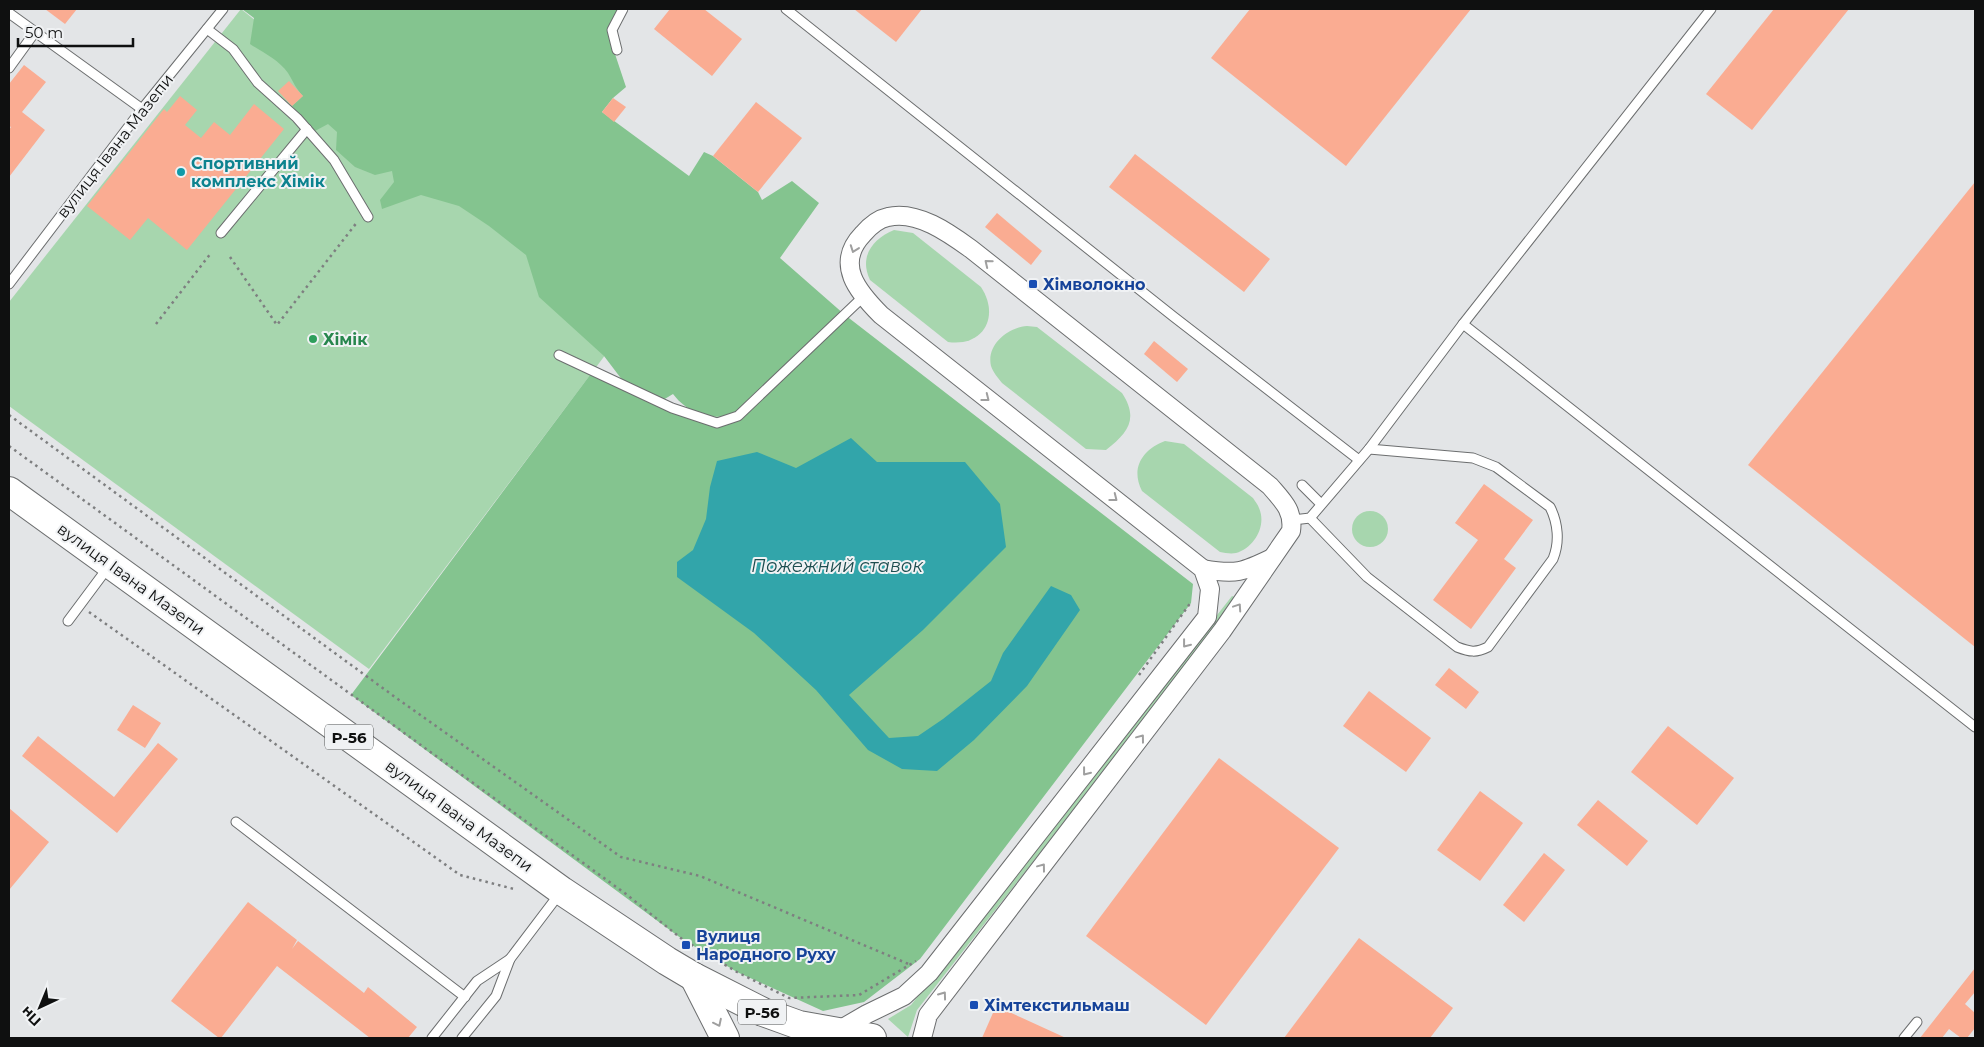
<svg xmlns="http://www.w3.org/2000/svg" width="1984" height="1047" font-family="Montserrat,sans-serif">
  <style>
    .green { fill: #a7d6ae }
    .forest { fill: #84c48f }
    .water { fill: #32a5aa }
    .building { fill: #faac92 }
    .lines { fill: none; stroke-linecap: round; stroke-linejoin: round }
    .lane-casing { stroke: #6c6e6f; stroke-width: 11 }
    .street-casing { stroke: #6c6e6f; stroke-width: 20 }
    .primary-casing { stroke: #6c6e6f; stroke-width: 30 }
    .path { stroke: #7e7f80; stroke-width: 2.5; stroke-dasharray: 2.5 4; stroke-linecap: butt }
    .lane { stroke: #fff; stroke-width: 9 }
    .street { stroke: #fff; stroke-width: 18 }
    .primary { stroke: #fff; stroke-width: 28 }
    .oneway { stroke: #9f9f9f }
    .culture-dot { fill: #0f9aa8; stroke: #f0f2f4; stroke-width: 2 }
    .transit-dot { fill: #1a4fb4; stroke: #f0f2f4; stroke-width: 2 }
    .leisure-dot { fill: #2e9e5b; stroke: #f0f2f4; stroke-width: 2 }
    .labels { text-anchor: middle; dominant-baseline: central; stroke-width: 4; stroke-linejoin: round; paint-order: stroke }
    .shield { fill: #f0f2f4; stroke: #525454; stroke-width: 1 }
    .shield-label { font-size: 15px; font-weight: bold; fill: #0f1010 }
    .street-label { font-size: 16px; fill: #0f1010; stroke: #f0f2f4 }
    .culture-label { font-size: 16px; font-weight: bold; fill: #0d838f; stroke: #f0f2f4; text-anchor: start }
    .transit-label { font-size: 16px; font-weight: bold; fill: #164399; stroke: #f0f2f4; text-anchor: start }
    .leisure-label { font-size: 16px; font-weight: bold; fill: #27864d; stroke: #f0f2f4; text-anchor: start }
    .water-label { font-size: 18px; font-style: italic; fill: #1d4e50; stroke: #f0f2f4 }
  </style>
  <rect width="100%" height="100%" fill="#e3e5e7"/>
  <!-- green -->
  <g class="green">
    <path d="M241,9L630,322L369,669L9,406V302Z"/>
    <path d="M894,230L913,233L981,287C1000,316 984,347 948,342L870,280C859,257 872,239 894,230Z"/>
    <path d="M1027,326L1037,327L1122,393C1139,419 1128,433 1106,450L1086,449L1002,383C998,378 993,372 991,366C986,344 1009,327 1027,326Z"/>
    <path d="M1165,441L1184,444L1253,498C1255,501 1258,505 1259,508C1267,526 1254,548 1236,553C1231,554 1225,553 1220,552L1142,491C1130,468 1143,449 1165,441Z"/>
    <circle cx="1370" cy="529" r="18"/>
    <path d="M1232,596L1237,598L1234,605L917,1010L908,1037L888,1019L911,1005Z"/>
  </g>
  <!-- forest -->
  <path class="forest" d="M242,9H620L607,30L626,87L613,98L602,112L689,176L704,152L713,156L758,192L762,200L792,181L819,203L780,258L845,315L1193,584L1191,603L920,959L864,1002L823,1011L737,972L682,939L351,695L593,371L717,423L735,417C710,418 689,415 673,394L663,400L623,381L604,356L539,297L526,255L489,226L459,206L421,195L382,209L380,200L394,182L392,171L375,175L355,167L336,150L337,132L328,124L315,131L292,106L303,96C296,89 293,81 288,73C279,60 262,52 250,44L254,18Z"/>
  <!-- water -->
  <path class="water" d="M851,438L877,462H965L1000,504L1006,547L923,630L849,695L889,738L918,736L943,719L991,681L1003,653L1051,586L1071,595L1080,610L1027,686L974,740L937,771L902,769L868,750L816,690L754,633L677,577V562L693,550L706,519L710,487L717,461L757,452L796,468Z"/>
  <!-- building -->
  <g class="building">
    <path d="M45,9H77L65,24Z"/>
    <path d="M670,9H704L742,39L712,76L654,29Z"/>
    <path d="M854,9H922L896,42Z"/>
    <path d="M1250,9H1471L1346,166L1211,58Z"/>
    <path d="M1774,9H1849L1752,130L1706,94Z"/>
    <path d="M24,65L46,82L22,112L45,130L9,177V130L11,127L9,126V84Z"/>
    <path d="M289,81L303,96L292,106L278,91Z"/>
    <path d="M180,96L197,110L185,125L201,138L214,122L230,135L254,104L284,129L187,250L148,218L130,240L87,206L164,109L167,112Z"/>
    <path d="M613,98L626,107L614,122L602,112Z"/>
    <path d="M756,102L802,138L758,192L713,156Z"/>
    <path d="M1135,154L1270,259L1244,292L1109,187Z"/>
    <path d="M1975,182V647L1748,465Z"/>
    <path d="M997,213L1042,251L1031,265L985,227Z"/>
    <path d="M1154,341L1188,369L1177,382L1144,354Z"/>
    <path d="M1484,484L1533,520L1504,559L1516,568L1471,629L1433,600L1478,540L1455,523Z"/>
    <path d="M1449,668L1479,692L1466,709L1435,685Z"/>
    <path d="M1369,691L1431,738L1406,772L1343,726Z"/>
    <path d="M133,705L161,723L145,748L117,730Z"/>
    <path d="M1668,726L1734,778L1697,825L1631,772Z"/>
    <path d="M38,736L114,797L158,743L178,759L117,833L22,756Z"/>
    <path d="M1219,758L1339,848L1206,1025L1086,936Z"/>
    <path d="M1480,791L1523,823L1480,881L1437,850Z"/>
    <path d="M1598,800L1648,841L1627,866L1577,825Z"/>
    <path d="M9,808L49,842L9,890Z"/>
    <path d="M1544,853L1565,870L1524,922L1503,905Z"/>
    <path d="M248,902L297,940L292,949L298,941L364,993L368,987L417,1027L408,1038H370L277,966L221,1038H219L171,1001Z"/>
    <path d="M1359,938L1453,1008L1430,1038H1284Z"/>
    <path d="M1975,968V992L1965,1004L1975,1013V1028L1967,1038H1961L1949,1029L1942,1038H1920Z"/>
    <path d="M996,1006L1066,1038H982Z"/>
  </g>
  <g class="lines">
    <defs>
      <g id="lane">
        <path d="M786,9L1174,317L1359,460"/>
        <path d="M9,13L142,109"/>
        <path d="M207,29L233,49L258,83L297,118L334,160L368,217"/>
        <path d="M617,50L612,30L623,9"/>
        <path d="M9,68L35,32"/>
        <path d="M221,233L307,129"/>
        <path d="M9,284L142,109L223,9"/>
        <path d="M1463,324L1975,727"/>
        <path d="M559,355L672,408L717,423L738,416L863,297"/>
        <path d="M1302,485L1321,504"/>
        <path d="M1310,518L1367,577L1457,647C1470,652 1476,653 1488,647L1553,559C1560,542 1558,523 1550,507L1496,467L1473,458L1369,449"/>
        <path d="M1293,520L1310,518L1369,449L1463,324L1711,9"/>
        <path d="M68,621L109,566"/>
        <path d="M236,822L465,997"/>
        <path d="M432,1038L477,981L510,959"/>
        <path d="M462,1038L496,996L510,959L560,893"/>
        <path d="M1904,1038L1917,1022"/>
      </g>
      <g id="street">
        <path d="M1203,569C1236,575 1243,572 1272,558"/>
        <path d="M836,1032L867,1014L904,996L929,973L1207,617L1210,589L1203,569L881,315C858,292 834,264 863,234C869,227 878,219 888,217C917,210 949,233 971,249L1270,486C1283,501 1294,511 1291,531L1222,631L928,1015L922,1038"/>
      </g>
      <g id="primary">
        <path d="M9,491L562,891L667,961L694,977L763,1012L799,1025L872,1038"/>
        <path d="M694,977L725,1038"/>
      </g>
    </defs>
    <!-- lane casing -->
    <use href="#lane" class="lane-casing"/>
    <!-- street casing -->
    <use href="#street" class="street-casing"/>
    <!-- primary casing -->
    <use href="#primary" class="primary-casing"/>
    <!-- path -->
    <g class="path">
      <path d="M230,257L277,325L358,221"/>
      <path d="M156,324L211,253"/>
      <path d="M9,415L395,697L621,857L700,876L911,965"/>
      <path d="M9,446L626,894L682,939L737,972L789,998L859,995L916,961"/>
      <path d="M89,612L460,875L514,889"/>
      <path d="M1139,675L1191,602"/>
    </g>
    <!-- lane -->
    <use href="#lane" class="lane"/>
    <!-- street -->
    <use href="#street" class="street"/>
    <!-- primary -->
    <use href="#primary" class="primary"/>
  </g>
  <!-- one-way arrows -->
  <defs><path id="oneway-chevron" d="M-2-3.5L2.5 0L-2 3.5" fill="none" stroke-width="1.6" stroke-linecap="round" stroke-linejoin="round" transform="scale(1.25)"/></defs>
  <g class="oneway">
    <use href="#oneway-chevron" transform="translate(854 249) rotate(110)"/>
    <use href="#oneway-chevron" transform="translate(988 263) rotate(-141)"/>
    <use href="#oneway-chevron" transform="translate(986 398) rotate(38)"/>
    <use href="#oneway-chevron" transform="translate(1114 498) rotate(38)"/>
    <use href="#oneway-chevron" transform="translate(1238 607) rotate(-56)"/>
    <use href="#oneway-chevron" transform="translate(1186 644) rotate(128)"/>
    <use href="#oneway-chevron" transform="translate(1141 738) rotate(-53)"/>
    <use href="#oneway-chevron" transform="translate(1086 772) rotate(128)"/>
    <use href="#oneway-chevron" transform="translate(1042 867) rotate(-53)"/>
    <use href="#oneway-chevron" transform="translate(943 995) rotate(-54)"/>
    <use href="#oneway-chevron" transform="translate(718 1023) rotate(64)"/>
  </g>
  <!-- markers -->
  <circle class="culture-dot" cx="181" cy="172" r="5"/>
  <g class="transit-dot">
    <rect x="1028" y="279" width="10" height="10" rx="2.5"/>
    <rect x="681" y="940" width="10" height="10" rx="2.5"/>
    <rect x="969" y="1000" width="10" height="10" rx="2.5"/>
  </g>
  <circle class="leisure-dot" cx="313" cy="339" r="5"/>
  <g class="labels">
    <!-- shield labels -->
    <g class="shield">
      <rect x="325" y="724.5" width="48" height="25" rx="4"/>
      <rect x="738" y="999.5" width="48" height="25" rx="4"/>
    </g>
    <g class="shield-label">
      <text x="349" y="737">Р-56</text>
      <text x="762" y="1012">Р-56</text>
    </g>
    <!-- street labels -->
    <g class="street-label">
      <text transform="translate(115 146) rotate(-52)">вулиця Івана Мазепи</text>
      <text transform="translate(131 579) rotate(36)">вулиця Івана Мазепи</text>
      <text transform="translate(459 816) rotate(36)">вулиця Івана Мазепи</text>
    </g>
    <!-- culture labels -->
    <g class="culture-label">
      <text x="191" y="163">Спортивний<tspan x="191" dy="18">комплекс Хімік</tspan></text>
    </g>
    <!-- transit labels -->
    <g class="transit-label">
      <text x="1043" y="284">Хімволокно</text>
      <text x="696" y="936">Вулиця<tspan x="696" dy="18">Народного Руху</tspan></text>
      <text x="984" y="1005">Хімтекстильмаш</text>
    </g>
    <!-- leisure labels -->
    <g class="leisure-label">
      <text x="323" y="339">Хімік</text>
    </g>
    <!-- water labels -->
    <g class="water-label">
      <text x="837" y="566">Пожежний ставок</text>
    </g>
  </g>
  <!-- border -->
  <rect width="1984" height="1047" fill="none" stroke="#0f1010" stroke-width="20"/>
  <!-- north arrow -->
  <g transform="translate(40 1007) rotate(224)" stroke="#f0f2f4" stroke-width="4" paint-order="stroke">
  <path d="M0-4L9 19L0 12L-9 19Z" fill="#0f1010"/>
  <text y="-8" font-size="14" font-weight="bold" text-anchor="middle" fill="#0f1010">Пн</text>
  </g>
  <!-- scale -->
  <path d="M18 38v8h115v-8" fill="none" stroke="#0f1010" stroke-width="2.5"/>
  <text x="25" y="38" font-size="15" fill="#0f1010" stroke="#f0f2f4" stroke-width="4" paint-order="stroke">50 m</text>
</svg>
